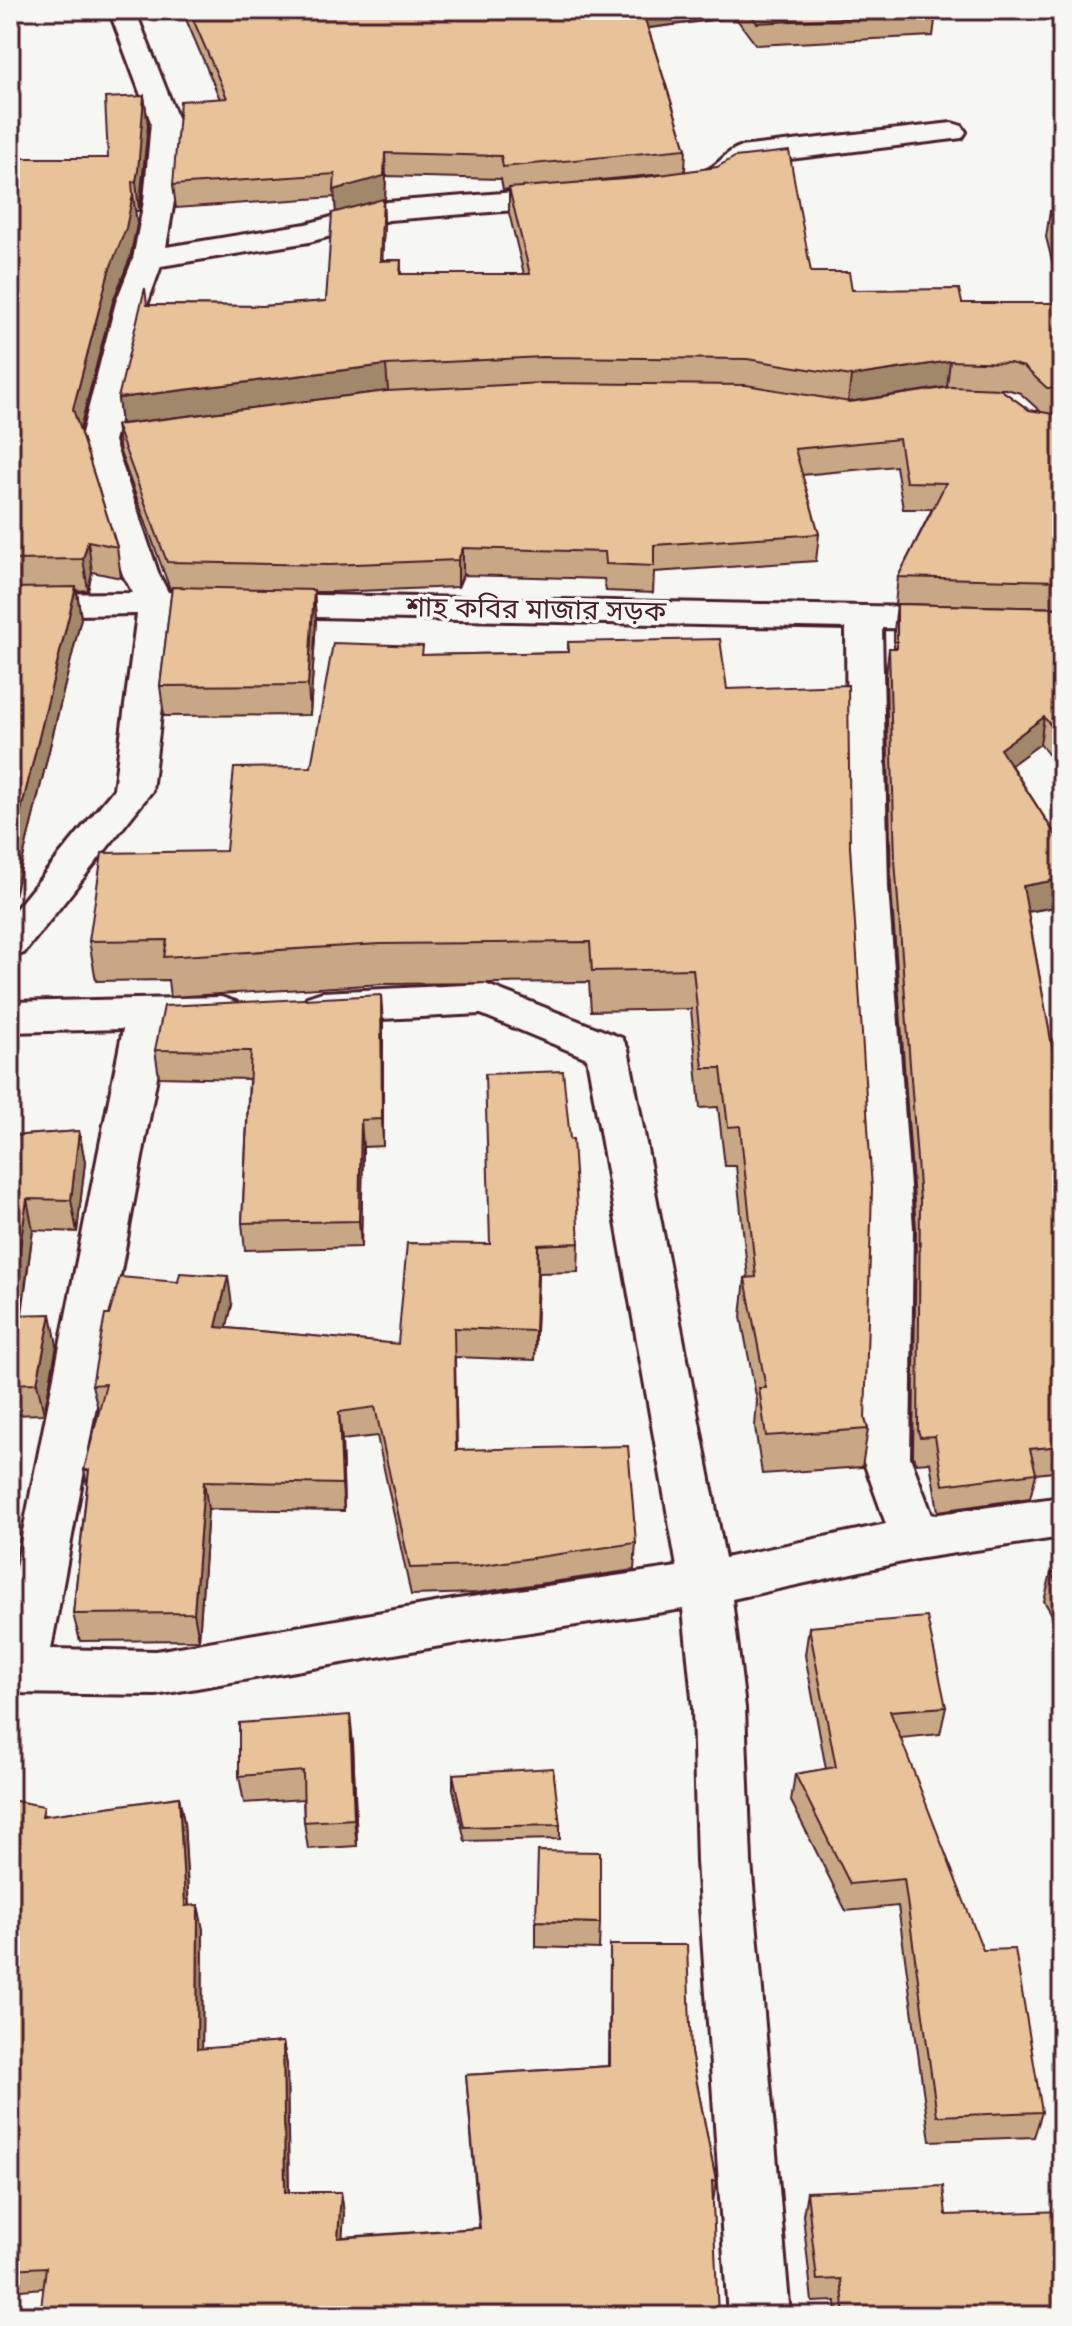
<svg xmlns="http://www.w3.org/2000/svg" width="1072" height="2326" font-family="Mynerve,'Noto Sans Bengali',sans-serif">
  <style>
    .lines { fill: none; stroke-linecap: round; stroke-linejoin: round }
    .minor-casing { stroke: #4a1f2b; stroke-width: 6 }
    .minor { fill: #f6f6f2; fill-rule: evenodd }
    .wall { fill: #c8a784; stroke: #4a1f2b; stroke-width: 2; fill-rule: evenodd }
    .shaded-wall { fill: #a2886b; stroke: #4a1f2b; stroke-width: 2 }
    .building { fill: #e8c299; stroke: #4a1f2b; stroke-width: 2 }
    .labels { text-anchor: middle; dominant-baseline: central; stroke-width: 7; stroke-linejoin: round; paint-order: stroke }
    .street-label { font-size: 28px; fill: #4a1f2b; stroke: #f6f6f2 }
  </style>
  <rect width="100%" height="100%" fill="#f6f6f2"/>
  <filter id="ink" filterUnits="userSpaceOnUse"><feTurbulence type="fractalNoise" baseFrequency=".0125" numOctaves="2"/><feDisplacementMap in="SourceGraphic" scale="16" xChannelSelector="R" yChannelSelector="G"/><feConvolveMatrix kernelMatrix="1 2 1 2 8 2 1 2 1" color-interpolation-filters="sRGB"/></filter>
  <g filter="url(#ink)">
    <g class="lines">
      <defs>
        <g id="minor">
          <path d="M109,10H135L179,122L174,201L166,247L306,224L387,202L568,188L579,191L583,197L579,203L568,206L389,220L309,242L161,266L148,302L114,441L159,575L168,592L1062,610V632L882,628L888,887L913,1228L910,1457L932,1515L1062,1497V1537L916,1559L732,1599L745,1708L751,1862L790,2316H728L697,1862L693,1708L683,1609L458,1643L156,1695L10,1693V1597L123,1029L10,1032V1002L221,997L236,1002L242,1012L236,1022L221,1027L166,1028L51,1649L156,1651L458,1599L677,1567L587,1058L481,1014L322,1022L307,1017L301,1007L307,997L322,992L485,984L622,1038L628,1049L725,1558L886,1524L862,1457L869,1228L848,887L846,628L173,614L152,791L24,953L10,957V916L114,789L137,614L10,616V594L133,593L123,575L80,441L116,302L133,259L144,201L151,122Z"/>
          <path d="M952,123L962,126L966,132L962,138L749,164C734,183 707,196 682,190L677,184C684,174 696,176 707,170C720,164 726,151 740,147Z"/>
        </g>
      </defs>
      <!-- minor casing -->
      <use href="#minor" class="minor-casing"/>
      <!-- minor -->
      <use href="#minor" class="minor"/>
    </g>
    <!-- wall -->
    <g class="wall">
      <path d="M182,10H934L936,13L933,36L756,45L735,17L648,28L686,149L685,171L811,272L852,290L962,303H1062V608L895,604L898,577L932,509H903L896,466L802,475L819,534L816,561L654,572L653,593L606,591L604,579L463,575L458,587L332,592H314L316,620L310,715L164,716L160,686L172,589H170L120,452L116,425L121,424L118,398L147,305L263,306L326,301L336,212L335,197L176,208L173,185L220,99ZM663,174L638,178L580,182ZM386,176L501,179L503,190L509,189V213L524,274H401V260H382L384,224L383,200L385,199ZM1000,389H1006L1020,393L1041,412L1029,410Z"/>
      <path d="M144,96L148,125L141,201L139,211H135L137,224L130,258L113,301L80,431L117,547L121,578L92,572L88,590L77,591L81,618L10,912V158H108Z"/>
      <path d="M1050,211H1062V300L1046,237Z"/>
      <path d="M897,604L1062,608V772L1040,744L1011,765L1062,845V906L1028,912L1056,1068L1062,1067V1471L1036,1474L1030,1498L938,1511L930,1462L916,1463L913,1456L916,1228L891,887L886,675L889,648H894V631Z"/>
      <path d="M568,642L727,689L850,847L865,1419L868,1429L862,1467L762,1474L755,1427L757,1401L741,1317L745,1278L748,1277L736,1166H725L718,1107L700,1108L691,1009L591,1011L589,982L383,984L170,997L168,980L96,981L89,941L226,851L424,655L568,652Z"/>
      <path d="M383,1022V1146L363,1147L361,1247L245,1250L242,1223L249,1079L159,1077L155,1050Z"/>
      <path d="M79,1131L85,1162L77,1232L33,1230L22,1314L57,1345L44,1414L10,1415V1136Z"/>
      <path d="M579,1243L578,1272L538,1273L535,1360L455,1357L457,1450L636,1543L634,1570L477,1593L411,1595L377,1436L342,1440L344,1511L208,1509L199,1640L80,1641L73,1614L87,1485L84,1470L99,1413L92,1385L232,1305L226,1328L398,1344L489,1244Z"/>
      <path d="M1062,1570V1660L1055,1643L1059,1626L1044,1601L1051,1573Z"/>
      <path d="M809,1627L946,1707L940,1734L900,1738L1042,2112L1034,2137L930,2141L898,1906L846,1911L791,1801L795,1774L826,1769L805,1655Z"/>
      <path d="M1062,1669V1717L1056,1692Z"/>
      <path d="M353,1743L357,1846L308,1849L304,1822L303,1799L244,1803L239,1776Z"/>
      <path d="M453,1774L560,1825V1839L465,1841L453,1789Z"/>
      <path d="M179,1797L184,1822L189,1906L203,1929L202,2049L283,2042L287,2065L289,2192H341L344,2214L342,2237L479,2228L466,2075L609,2066L610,1945L691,2053L716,2181L713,2203L43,2288L10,2291V1800L47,1816Z"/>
      <path d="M536,1921L600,1923L599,1949L536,1947Z"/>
      <path d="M807,2192L946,2215L1062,2316H837L836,2301L812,2302L803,2215Z"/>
    </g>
    <!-- shaded-wall -->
    <g class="shaded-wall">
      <path d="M641,10H735V17L641,29Z"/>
      <path d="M144,96L148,125L139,211L136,181Z"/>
      <path d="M385,153L386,176L385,199L383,200L384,224L381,286L336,213L334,190Z"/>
      <path d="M133,194L137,224L130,258L113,301L77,440L73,409L109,271Z"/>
      <path d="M950,361L947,387L848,402L851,376Z"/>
      <path d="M386,365L388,391L121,424L118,398Z"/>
      <path d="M88,541L92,572L88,590L83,559Z"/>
      <path d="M463,548V575L458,587V560Z"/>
      <path d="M76,587L81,618L10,912V855Z"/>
      <path d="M314,590L316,620L310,715L308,685Z"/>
      <path d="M1044,717L1040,744L996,776L1000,749Z"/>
      <path d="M1062,879V906L1018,913L1023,886Z"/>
      <path d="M381,995L383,1022V1146L382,1119Z"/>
      <path d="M361,1120L363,1147L361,1247L359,1221Z"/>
      <path d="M79,1131L85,1162L77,1232L71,1200Z"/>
      <path d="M27,1199L33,1230L17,1345L10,1315Z"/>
      <path d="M538,1245V1273L535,1360V1331Z"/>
      <path d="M228,1276L232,1305L220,1356L216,1327Z"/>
      <path d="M51,1314L57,1345L44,1414L37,1383Z"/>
      <path d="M339,1412L342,1440L344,1511L342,1484Z"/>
      <path d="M204,1481L208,1509L199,1640L194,1613Z"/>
      <path d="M350,1715L353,1743L357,1846L354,1819Z"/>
      <path d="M179,1797L184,1822L190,1930L185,1906Z"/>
      <path d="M198,1905L203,1929L202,2072L197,2049Z"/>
      <path d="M283,2042L287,2065L289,2214L285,2192Z"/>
      <path d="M341,2192L344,2214L341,2259L338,2238Z"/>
    </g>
    <!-- building -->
    <g class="building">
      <path d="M189,10H642L686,149L503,167L501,156L385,153L384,176L334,190L335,174L173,185L180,101L227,98Z"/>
      <path d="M748,10H934L936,13L757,23Z"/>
      <path d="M144,96L138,171L136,181L132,182L133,194L126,228L109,271L73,409L117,547L88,541L83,559L10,560V158H108L105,98Z"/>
      <path d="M789,151L811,272H849L852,290L959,289L962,303H1062V388H1047L1024,367L1010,363L950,361L851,376L747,359L542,357L386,365L118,398L145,288L147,305L263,306L326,301L332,213L383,199L380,261L401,260L400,274H530L509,188L638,178L717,167L735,157Z"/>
      <path d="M1050,211H1062V258Z"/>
      <path d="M542,383L746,385L850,402L951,387L1000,389L1029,410L1054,414L1062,413V581L898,577L946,483L906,482L899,439L795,449L819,534L654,545V566L606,564L605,552L463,548L458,560L330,565L167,562L116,425L387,391Z"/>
      <path d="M76,587L10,855V588Z"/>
      <path d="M172,587L314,590L308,685L160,686Z"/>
      <path d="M897,604L1062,608V739L1044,717L1000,749L1062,845V879L1023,886L1056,1068L1062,1067V1446L1030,1449L1036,1473L943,1485L935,1436L920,1437L918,1430L920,1201L895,860L889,648H897Z"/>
      <path d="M720,639L727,689L848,685L850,847L872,1189L865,1419L868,1429L766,1436L759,1388H766L745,1278L756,1277L740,1126L728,1127L721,1068H703L693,969L592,971L590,942L380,944L164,957L167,940L89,941L102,853L226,851L234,768L311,767L333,643L423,646L422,655L569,652L568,642Z"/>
      <path d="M381,995L382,1119L361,1120L359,1221L242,1223L251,1051L155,1050L164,1006Z"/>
      <path d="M563,1071L570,1139H573L579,1243L538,1245L535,1331L454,1328L456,1450L628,1446L636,1543L477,1566L410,1568L375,1407L339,1412L342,1484L204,1481L194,1613L73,1614L89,1470H84L106,1384L92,1385L105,1315H109L120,1277L178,1282L180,1273L228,1276L216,1327L398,1344L407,1243L490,1244L485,1074Z"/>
      <path d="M79,1131L71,1200L27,1199L10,1315L51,1314L37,1383L10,1384V1136Z"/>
      <path d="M1062,1570V1591L1051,1573Z"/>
      <path d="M927,1617L946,1707L890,1711L983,1950L1015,1949L1042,2112L937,2116L904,1879L850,1884L795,1774L836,1767L809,1627Z"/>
      <path d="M350,1715L354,1819L304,1822L303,1771L239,1776V1723Z"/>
      <path d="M553,1768L560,1825L464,1827L453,1774Z"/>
      <path d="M179,1797L185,1906L198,1905L197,2049L283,2042L285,2192H341L338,2238L480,2228L466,2075L610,2066V1945H687L691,2053L716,2181H712L718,2316H40L46,2267L10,2269V1800L44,1806L42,1816Z"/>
      <path d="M538,1851L600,1852V1923L536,1921Z"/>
      <path d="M943,2186L946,2215L1062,2211V2316H845L841,2279L817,2280L807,2192Z"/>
    </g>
  </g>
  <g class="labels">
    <!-- street labels -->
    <g class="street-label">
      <text transform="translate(536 611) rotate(1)">শাহ কবির মাজার সড়ক</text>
    </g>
  </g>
  <!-- margin -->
  <rect width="1072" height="2326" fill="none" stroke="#f6f6f2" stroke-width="40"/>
  <rect x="20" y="20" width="1032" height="2286" fill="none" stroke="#4a1f2b" stroke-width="3" filter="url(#ink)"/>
</svg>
